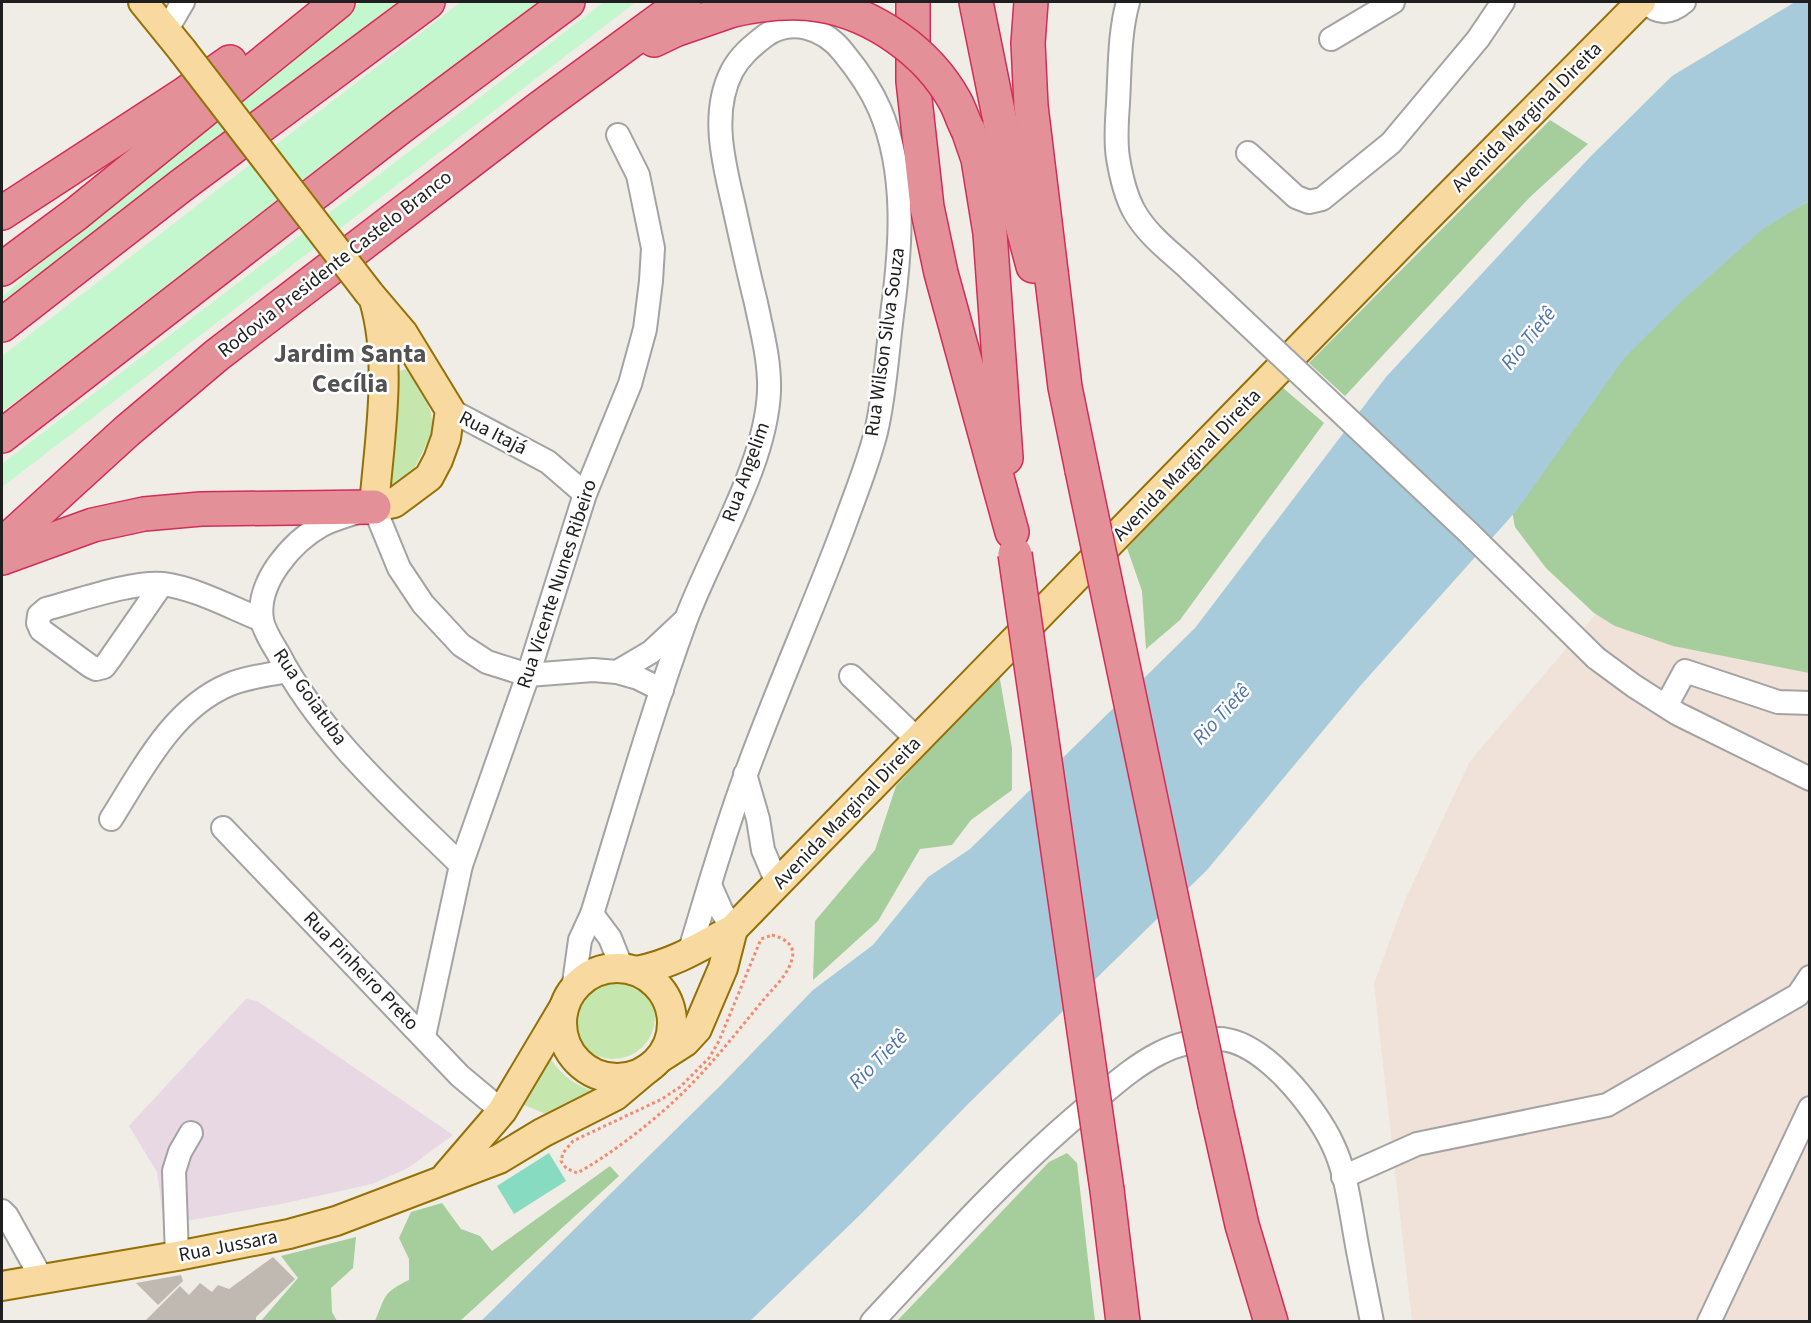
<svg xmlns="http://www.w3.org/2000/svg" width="1811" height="1323" font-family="'Source Sans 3',sans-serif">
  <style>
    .industrial { fill: #e8d8e4 }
    .military { fill: #f0e1d9 }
    .grass { fill: #c5e7ad }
    .forest { fill: #a6cd9c }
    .park { fill: #c4f7cd }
    .pitch { fill: #87dbc1 }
    .water { fill: #a8cbdb }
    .building { fill: #c0b9b2 }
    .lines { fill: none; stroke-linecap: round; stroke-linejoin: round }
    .minor-casing { stroke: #a3a3a3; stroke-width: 26 }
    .major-casing { stroke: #947006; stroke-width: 32 }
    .highway-casing { stroke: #d42c57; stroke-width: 36 }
    .path { stroke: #f48a71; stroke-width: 3; stroke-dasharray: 3 3; stroke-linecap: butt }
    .minor { stroke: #fff; stroke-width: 22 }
    .major { stroke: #f8daa1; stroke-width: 28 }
    .highway { stroke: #e39099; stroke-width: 33 }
    .minor-bridge-casing { stroke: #a3a3a3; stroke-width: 26; stroke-linecap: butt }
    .major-bridge-casing { stroke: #947006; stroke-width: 32; stroke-linecap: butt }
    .highway-bridge-casing { stroke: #d42c57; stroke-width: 36; stroke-linecap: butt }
    .minor-bridge { stroke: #fff; stroke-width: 22 }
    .major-bridge { stroke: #f8daa1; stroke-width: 28 }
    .highway-bridge { stroke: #e39099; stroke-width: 33 }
    .labels { text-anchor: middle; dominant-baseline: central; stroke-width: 5; stroke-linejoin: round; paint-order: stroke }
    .street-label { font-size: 20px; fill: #1f1f1f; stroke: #fff }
    .water-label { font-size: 21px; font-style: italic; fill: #4f75ab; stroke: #fff }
    .district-label { font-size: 26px; font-weight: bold; fill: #525252; stroke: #fff }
  </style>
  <rect width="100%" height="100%" fill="#efede5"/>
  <!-- industrial -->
  <path class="industrial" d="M246,999L257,1001L453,1135L408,1168L372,1184L281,1204L164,1225L157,1172L129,1126Z"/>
  <!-- military -->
  <path class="military" d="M1809,429V1321H1412L1374,984L1405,900L1470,761L1619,587Z"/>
  <!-- grass -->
  <g class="grass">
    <path d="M406,369L416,375L431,413L433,426L430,437L414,469L399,483L387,486L397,372Z"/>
    <circle cx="613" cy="1017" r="42"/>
    <path d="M545,1051C557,1070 572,1086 595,1091L546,1114L524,1105V1086Z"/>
  </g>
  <!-- forest -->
  <g class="forest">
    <path d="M1550,120L1588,144L1530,197L1345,396L1309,363Z"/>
    <path d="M1809,201V673L1673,646L1615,626L1594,613L1546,568L1515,527L1512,511L1571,406L1742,239Z"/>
    <path d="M1282,387L1324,423L1180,620L1146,649L1142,591L1127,548Z"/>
    <path d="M999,674L1012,748V790L971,820L952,845L920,849L878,921L813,980L815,921L875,850L896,786Z"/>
    <path d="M1067,1153L1077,1163L1095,1321H897L1049,1162Z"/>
    <path d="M610,1166L619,1176L460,1321H375C386,1296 382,1293 409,1280V1259L399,1238L411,1212L442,1203L461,1229L480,1236L492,1251Z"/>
    <path d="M356,1237L353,1268L331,1288L332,1312L337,1321H261L298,1278L281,1256Z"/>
  </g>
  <!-- park -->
  <g class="park">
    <path d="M361,2H405L2,307V297L202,125Z"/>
    <path d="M461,2H544L2,412V356Z"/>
    <path d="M604,2H636L2,487V464Z"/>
  </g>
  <!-- pitch -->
  <path class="pitch" d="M549,1153L566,1181L514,1214L497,1186Z"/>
  <!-- water -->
  <path class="water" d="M1795,2H1809V201L1763,229L1685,298L1625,357L1517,510L1361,685L1207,870L967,1105L863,1212L750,1321L480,1322L721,1085L813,990L873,945L928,877L970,849L1195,628L1386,377L1590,157L1672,76Z"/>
  <!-- building -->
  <g class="building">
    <path d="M273,1257L295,1279L256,1317V1322H144L180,1286L189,1295L200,1283L212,1292L218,1285L229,1289Z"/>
    <path d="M181,1275L183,1281L158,1305L136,1283Z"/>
  </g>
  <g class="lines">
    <defs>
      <g id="minor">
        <path d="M1128,2C1119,34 1120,69 1118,103C1117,120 1115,140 1118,158C1121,176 1125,195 1134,211C1147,235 1172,253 1191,271"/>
        <path d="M1645,2C1658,14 1670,14 1684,2"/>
        <path d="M166,31L183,2"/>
        <path d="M1331,39L1393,2"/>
        <path d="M1248,153L1296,197L1309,202L1322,199L1391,143L1478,39L1503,2"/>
        <path d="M450,410L548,462L585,494"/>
        <path d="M162,584L110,659L104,667L96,669L90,666L41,630L38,623L39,615L46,609C77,601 132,581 163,584C195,588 232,608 262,620"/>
        <path d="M1596,658L1634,686L1678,714L1810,779"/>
        <path d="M617,672L651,652L683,622"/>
        <path d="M851,676L918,740"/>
        <path d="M1666,706L1685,671L1778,702L1810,703"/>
        <path d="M745,774L758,819L763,850L778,885"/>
        <path d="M111,819C142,770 172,709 228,685C246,677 268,675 287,671"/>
        <path d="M223,828L460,1076L502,1111"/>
        <path d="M461,865C396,801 321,736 278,653C272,643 264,631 262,620C256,582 292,542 322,525C337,517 357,513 374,507L399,568L423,604L461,645L487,662L528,675L593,670L617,672L638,678L662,690"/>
        <path d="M710,885L721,910L733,929"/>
        <path d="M592,914L610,938L622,968"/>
        <path d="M573,990L580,940L592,914C622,817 650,718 685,622C711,551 766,466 769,391C770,361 762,332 756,303C748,271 741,239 734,207C724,164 710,113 732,71C740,56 752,46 765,36C791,17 824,28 843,52C857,69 871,89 880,110C907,174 901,248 892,315C887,354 885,394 876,432C868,464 855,495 844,526C813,609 776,691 746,774C724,833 707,894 689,953"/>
        <path d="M424,1036L461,865L528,675L585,494L630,384L645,329L651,281L653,248L638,175L618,135"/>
        <path d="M1343,1177L1417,1144L1607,1105L1798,995L1810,977"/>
        <path d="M2,1211L7,1216L42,1279"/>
        <path d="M177,1256L174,1171L180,1152L191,1133"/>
        <path d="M872,1322C941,1248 1009,1172 1087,1107C1110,1088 1132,1067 1160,1053C1177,1044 1197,1040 1216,1039C1261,1037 1316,1108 1333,1145C1345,1170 1349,1200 1354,1228C1359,1259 1366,1290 1372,1322"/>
        <path d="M1709,1322L1810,1108"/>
      </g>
      <g id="major">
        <path d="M143,2L182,50"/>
        <path d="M369,293L403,333L450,410L446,438L438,460L429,477L394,503L374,507C379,441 393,364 374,300"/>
        <circle cx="617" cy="1023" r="55"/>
        <path d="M637,971C675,963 700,947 733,929L1409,236L1641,2"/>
        <path d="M660,1058L685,1042L697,1029L723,968L733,929"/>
        <path d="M447,1175L502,1111L564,1007"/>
        <path d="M2,1286L177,1256L289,1234L336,1221L499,1159L542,1133L615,1096L647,1069"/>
      </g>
      <g id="highway">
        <path d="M913,2V81L927,207L941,273L1012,532"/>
        <path d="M976,2L1018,210L1033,266"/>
        <path d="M1031,2L1028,43L1031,106L1065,387L1082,470"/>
        <path d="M654,40L675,30L733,10"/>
        <path d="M968,130L978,159L990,233L1006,458"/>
        <path d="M2,213L186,93L230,62"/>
        <path d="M2,269L76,214L338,2"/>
        <path d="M2,325L182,185L428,2"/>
        <path d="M2,436L402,126L568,2"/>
        <path d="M2,545L127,431L217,355L541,107L684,2"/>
        <path d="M2,558L93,525L144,514L201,509L374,507"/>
        <path d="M1215,1105L1242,1225L1271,1322"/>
        <path d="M1107,1190L1123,1322"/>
      </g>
    </defs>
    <!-- minor casing -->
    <use href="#minor" class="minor-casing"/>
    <!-- major casing -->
    <use href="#major" class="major-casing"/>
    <!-- highway casing -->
    <use href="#highway" class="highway-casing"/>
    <!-- path -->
    <path class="path" d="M772,935C784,938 796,945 792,959C788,976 770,991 760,1004C732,1038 705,1073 672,1103C647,1126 607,1157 577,1173L566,1168L561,1161L563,1153L573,1141L662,1099L680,1087L709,1058L719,1041L761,939Z"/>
    <!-- minor -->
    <use href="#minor" class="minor"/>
    <!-- major -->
    <use href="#major" class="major"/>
    <!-- highway -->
    <use href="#highway" class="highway"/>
    <defs>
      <path id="minor-bridge" d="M1191,271L1468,532L1596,658"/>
      <path id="major-bridge" d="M182,50L369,293"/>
      <g id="highway-bridge">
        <path d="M733,10C761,4 791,0 820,5C874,14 928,52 955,101C960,110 963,121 968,130"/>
        <path d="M1082,470L1215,1105"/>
        <path d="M1015,554L1107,1190"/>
      </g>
    </defs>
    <!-- minor-bridge casing -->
    <use href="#minor-bridge" class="minor-bridge-casing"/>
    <!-- major-bridge casing -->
    <use href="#major-bridge" class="major-bridge-casing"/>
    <!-- highway-bridge casing -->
    <use href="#highway-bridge" class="highway-bridge-casing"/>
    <!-- minor-bridge -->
    <use href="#minor-bridge" class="minor-bridge"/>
    <!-- major-bridge -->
    <use href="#major-bridge" class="major-bridge"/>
    <!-- highway-bridge -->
    <use href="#highway-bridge" class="highway-bridge"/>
  </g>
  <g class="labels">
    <!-- street labels -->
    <g class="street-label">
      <text transform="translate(1527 117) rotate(-45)">Avenida Marginal Direita</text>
      <text transform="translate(335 264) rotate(-38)">Rodovia Presidente Castelo Branco</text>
      <text transform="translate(885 342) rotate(-82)">Rua Wilson Silva Souza</text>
      <text transform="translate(493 433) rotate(27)">Rua Itajá</text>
      <text transform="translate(1187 465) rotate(-46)">Avenida Marginal Direita</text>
      <text transform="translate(746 472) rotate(-70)">Rua Angelim</text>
      <text transform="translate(557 584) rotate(-72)">Rua Vicente Nunes Ribeiro</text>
      <text transform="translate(310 697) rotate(55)">Rua Goiatuba</text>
      <text transform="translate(847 813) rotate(-46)">Avenida Marginal Direita</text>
      <text transform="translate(361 971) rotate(46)">Rua Pinheiro Preto</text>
      <text transform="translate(228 1246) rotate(-11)">Rua Jussara</text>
    </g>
    <!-- water labels -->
    <g class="water-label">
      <text transform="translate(1528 338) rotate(-51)">Rio Tietê</text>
      <text transform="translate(1221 714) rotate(-47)">Rio Tietê</text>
      <text transform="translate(878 1059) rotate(-45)">Rio Tietê</text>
    </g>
    <!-- district labels -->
    <g class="district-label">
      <text x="350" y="353">Jardim Santa<tspan x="350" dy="30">Cecília</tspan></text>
    </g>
  </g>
  <!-- border -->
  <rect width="1811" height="1323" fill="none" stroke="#1f1f1f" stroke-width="6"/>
</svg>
